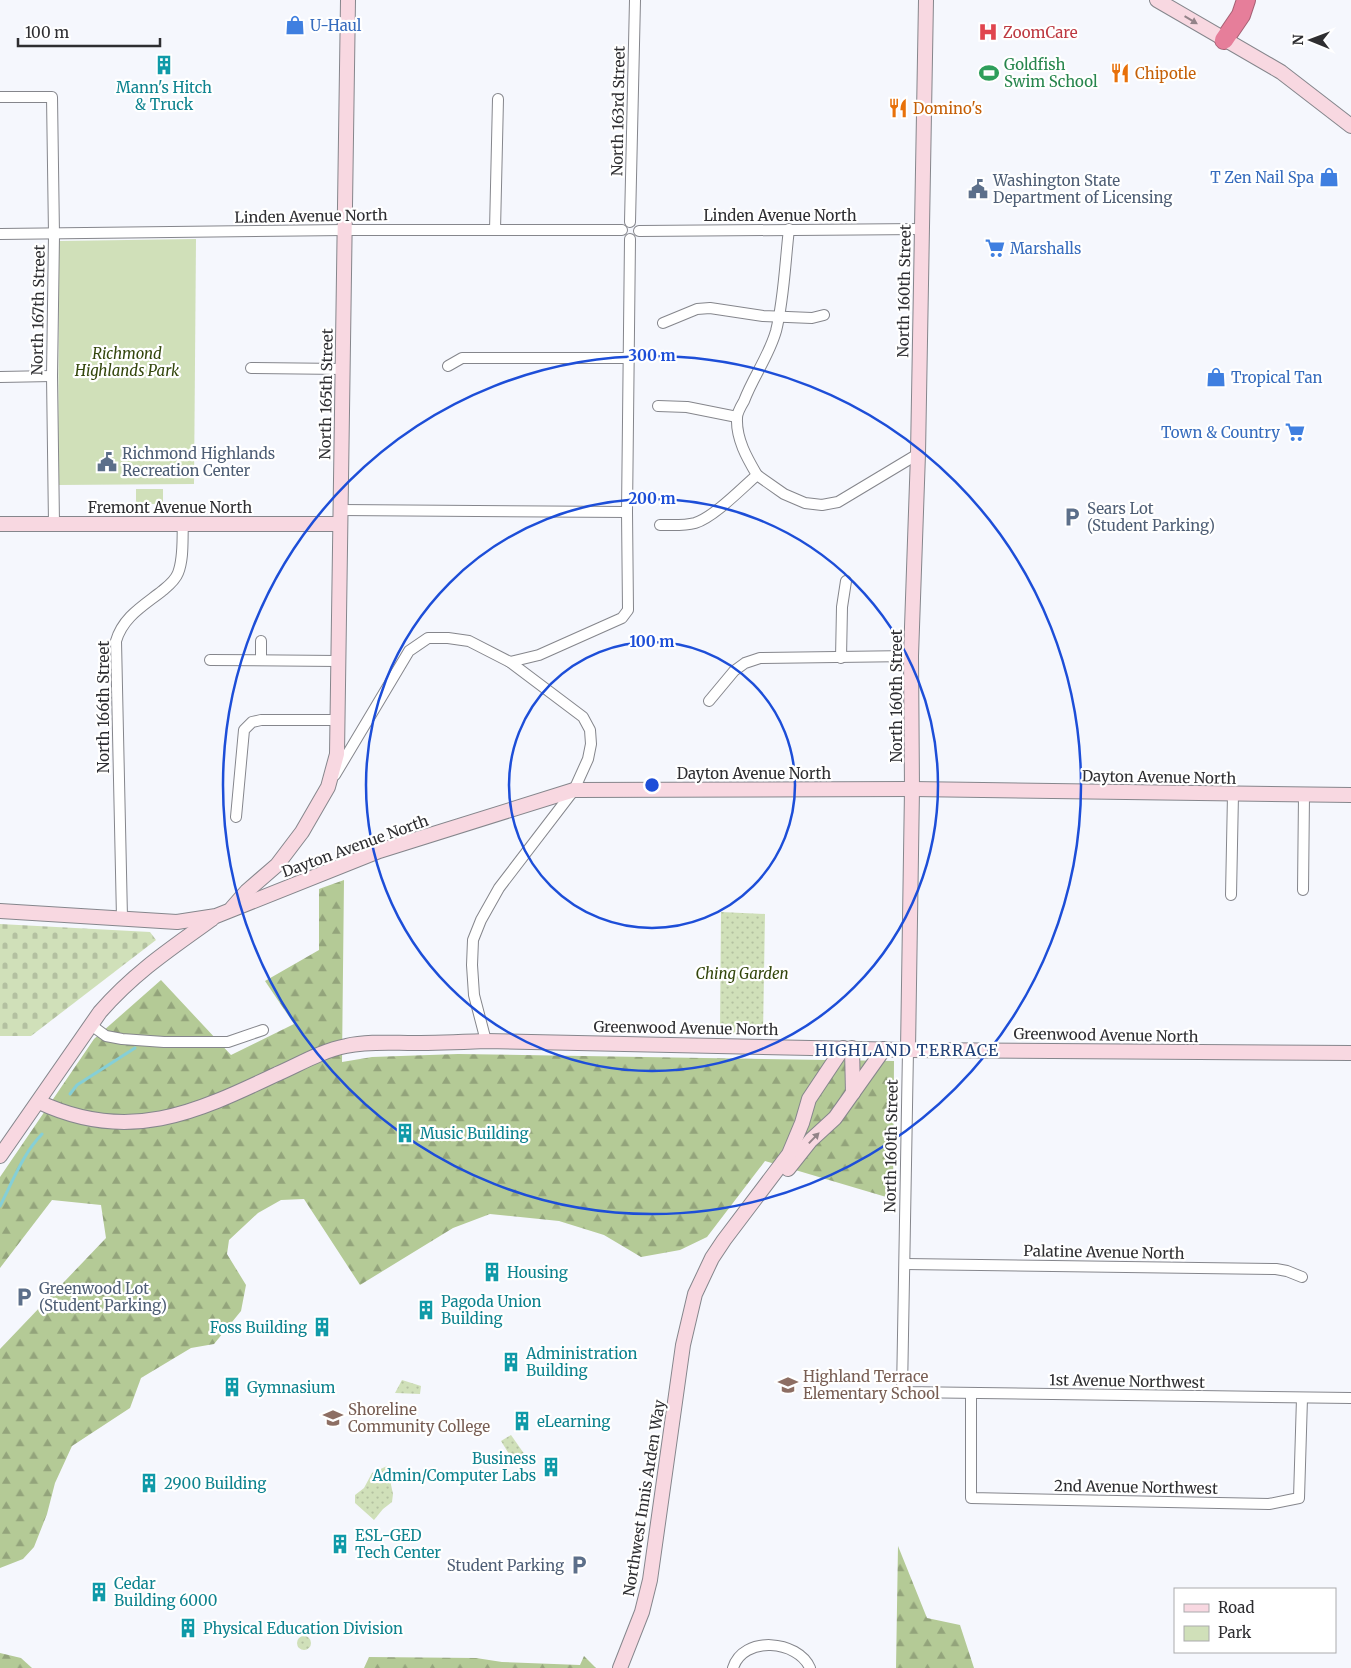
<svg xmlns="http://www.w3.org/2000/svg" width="1351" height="1668" font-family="Merriweather,serif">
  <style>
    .grass { fill: url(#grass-dots) }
    .forest { fill: url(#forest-firs) }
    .cemetery { fill: url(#cemetery-stones) }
    .park { fill: #d0e0b9 }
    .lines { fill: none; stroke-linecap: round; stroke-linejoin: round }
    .stream { stroke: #85cfd7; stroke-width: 3 }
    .street-casing { stroke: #85868c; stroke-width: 12 }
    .secondary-casing { stroke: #85868c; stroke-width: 16 }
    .highway-casing { stroke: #a66275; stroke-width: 20 }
    .street { stroke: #fff; stroke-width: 10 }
    .secondary { stroke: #f8d8e1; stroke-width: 14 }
    .highway { stroke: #e67e9a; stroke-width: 18 }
    .oneway { fill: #938389 }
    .ring { fill: none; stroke: #1d4ed8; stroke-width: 2.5 }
    .labels { text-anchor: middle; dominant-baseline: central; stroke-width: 4.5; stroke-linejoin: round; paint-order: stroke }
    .shop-label { font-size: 15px; fill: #366cbe; stroke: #fff; text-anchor: start }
    .health-label { font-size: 15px; fill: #be3a42; stroke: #fff; text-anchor: start }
    .leisure-label { font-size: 15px; fill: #27864d; stroke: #fff; text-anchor: start }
    .food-label { font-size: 15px; fill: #c56008; stroke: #fff; text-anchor: start }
    .culture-label { font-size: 15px; fill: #0d838f; stroke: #fff; text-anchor: start }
    .street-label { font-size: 15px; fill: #2e2e31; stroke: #fff }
    .service-label { font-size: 15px; fill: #4e5e75; stroke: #fff; text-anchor: start }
    .park-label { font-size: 15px; font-style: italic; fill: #33460c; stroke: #fff }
    .education-label { font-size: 15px; fill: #785e54; stroke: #fff; text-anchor: start }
    .neighbourhood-label { font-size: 16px; letter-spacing: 1px; fill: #244379; stroke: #fff }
    .centre { fill: #1d4ed8; stroke: #fff; stroke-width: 2.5 }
    .ring-label { font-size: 15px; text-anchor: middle; font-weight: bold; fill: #1d4ed8; stroke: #fff; stroke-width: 4.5; stroke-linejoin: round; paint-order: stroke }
  </style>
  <defs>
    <pattern id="grass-dots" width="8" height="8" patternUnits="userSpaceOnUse" patternTransform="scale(1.25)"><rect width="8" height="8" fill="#d0e0b9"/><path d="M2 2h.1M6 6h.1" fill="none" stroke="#b3c0a0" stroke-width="1.8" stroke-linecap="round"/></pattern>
    <pattern id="forest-firs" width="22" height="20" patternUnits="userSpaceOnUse" patternTransform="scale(1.25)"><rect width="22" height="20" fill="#b4ca96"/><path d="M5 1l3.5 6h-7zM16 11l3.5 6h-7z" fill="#93a47b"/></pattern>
    <pattern id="cemetery-stones" width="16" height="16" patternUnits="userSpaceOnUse" patternTransform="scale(1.25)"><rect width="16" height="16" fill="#d0e0b9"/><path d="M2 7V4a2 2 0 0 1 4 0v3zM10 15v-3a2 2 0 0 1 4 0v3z" fill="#b3c0a0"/></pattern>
  </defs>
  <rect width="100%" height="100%" fill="#f5f7fd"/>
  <!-- grass -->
  <g class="grass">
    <path d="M721,912L765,914L763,1034L720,1033Z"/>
    <path d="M402,1380L421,1386L420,1394L395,1393Z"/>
    <path d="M511,1435L525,1455L514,1462L501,1441Z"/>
    <path d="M387,1466L393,1494L392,1502L383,1509L374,1520L355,1503V1495L364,1488L372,1473Z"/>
    <circle cx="304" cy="1643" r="7"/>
  </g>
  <!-- forest -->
  <g class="forest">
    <path d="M344,880L342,1062L372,1057L458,1054L894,1061L893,1199L765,1161L707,1237L680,1250L641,1257L604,1235L559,1221L490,1214L453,1228L360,1285L304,1199L281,1200L258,1213L229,1240L227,1254L246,1285L241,1311L214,1344L191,1348L141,1378L130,1408L72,1446L55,1483L47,1514L34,1547L23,1559L0,1568V1349L106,1238L101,1205L52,1200L0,1268V1177L94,1039L161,980L231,1055L294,1024L265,981L319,950V889Z"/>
    <path d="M898,1546L927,1618L960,1625L974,1668H896Z"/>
    <path d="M0,1653L21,1658L32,1668H0Z"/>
    <path d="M584,1656L596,1668H364L369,1657L476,1658L502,1662L580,1665Z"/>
  </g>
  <!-- cemetery -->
  <path class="cemetery" d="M0,924L150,932L156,940L31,1036H0Z"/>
  <!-- park -->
  <g class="park">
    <path d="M196,239L194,484L58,485L59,241Z"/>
    <rect x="136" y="489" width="27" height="15"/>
  </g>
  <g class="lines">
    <!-- stream -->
    <g class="stream">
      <path d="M70,1094L77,1085L135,1048"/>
      <path d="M0,1206C13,1181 22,1155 42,1134"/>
    </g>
    <defs>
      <g id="street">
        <path d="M0,97H52L54,235L52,376L54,524"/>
        <path d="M630,222L635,0"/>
        <path d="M495,230L498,99"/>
        <path d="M639,231L922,229"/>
        <path d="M0,234L345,230H622"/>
        <path d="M663,323L697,309L710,308L763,316L812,318L824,315"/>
        <path d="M448,366L462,358H628"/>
        <path d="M251,368L343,369"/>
        <path d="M0,377L52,376"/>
        <path d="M658,406L687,407L737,417"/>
        <path d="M757,475L784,494L805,503L822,505L838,502L918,454"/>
        <path d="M340,510L627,512"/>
        <path d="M660,525C672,525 684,526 695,523C714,517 741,489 757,475C747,458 736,439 737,418C737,413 741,406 744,401C753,377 769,356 776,331C784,299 785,263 789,229"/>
        <path d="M841,658L842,607L846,581"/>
        <path d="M210,660L338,661"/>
        <path d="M261,660V641"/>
        <path d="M510,662L539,655L622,618L628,610L627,512L630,239"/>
        <path d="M709,701L734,671L745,663L760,658L911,656"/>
        <path d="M335,775L409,651L428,638H448L469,641L510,662L583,717L590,730L591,744L588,759L574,790L499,888L481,920L473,940L472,965L474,995L486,1041"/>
        <path d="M236,817L244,730L252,722L261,720H339"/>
        <path d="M1303,890L1304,795"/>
        <path d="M1231,895L1233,794"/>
        <path d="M122,918L116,641C123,617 143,606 162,591C168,586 175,581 178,573C184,558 182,539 183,523"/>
        <path d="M91,1025L106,1036L122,1039L164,1042H228L263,1030"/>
        <path d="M908,1050L902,1392L1351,1398"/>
        <path d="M905,1264L1276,1269L1287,1271L1302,1277"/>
        <path d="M971,1393V1498L1269,1504L1299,1498L1302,1398"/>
        <path d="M733,1668C743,1635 798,1640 810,1668"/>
      </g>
      <g id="secondary">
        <path d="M1157,0L1281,72L1351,126"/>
        <path d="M0,524H340"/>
        <path d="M232,908L247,891L277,865L302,832L328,787L337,754L348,0"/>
        <path d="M0,911L177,922L216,916L379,851L574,790L912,789L1351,795"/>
        <path d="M852,1048L853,1093"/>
        <path d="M908,1050L912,789L911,656L918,454L926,0"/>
        <path d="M39,1102C128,1144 195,1113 277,1074C300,1064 321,1051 346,1046C368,1041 392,1043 414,1043C438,1043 462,1042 486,1041L908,1050L1351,1053"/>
        <path d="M0,1156L100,1012C134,973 170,949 212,919"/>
        <path d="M788,1169L811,1140L835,1118L884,1049"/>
        <path d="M620,1668L642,1612L650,1580L683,1345L695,1294L712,1258L724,1240L789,1154L802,1123L809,1099L843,1048"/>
      </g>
      <path id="highway" d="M1224,40L1241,15L1246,0"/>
    </defs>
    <!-- street casing -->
    <use href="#street" class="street-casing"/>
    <!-- secondary casing -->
    <use href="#secondary" class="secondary-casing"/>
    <!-- highway casing -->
    <use href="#highway" class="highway-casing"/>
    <!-- street -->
    <use href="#street" class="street"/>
    <!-- secondary -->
    <use href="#secondary" class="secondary"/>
    <!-- highway -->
    <use href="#highway" class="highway"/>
  </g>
  <!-- one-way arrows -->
  <defs><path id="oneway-solid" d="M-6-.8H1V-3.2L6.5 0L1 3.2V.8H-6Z" transform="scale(1.25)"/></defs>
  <g class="oneway">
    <use href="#oneway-solid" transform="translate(1191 20) rotate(31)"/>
    <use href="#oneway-solid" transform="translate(814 1138) rotate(-46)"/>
  </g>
  <!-- distance rings -->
  <g class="ring">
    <circle cx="652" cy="785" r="143"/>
    <circle cx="652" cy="785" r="286"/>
    <circle cx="652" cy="785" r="429"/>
  </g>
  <!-- icons -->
  <defs>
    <symbol id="shop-bare" viewBox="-9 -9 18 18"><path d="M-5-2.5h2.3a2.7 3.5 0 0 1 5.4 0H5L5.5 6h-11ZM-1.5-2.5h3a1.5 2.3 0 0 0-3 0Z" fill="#3f7fe0" stroke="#fff" stroke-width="2.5" paint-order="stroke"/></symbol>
    <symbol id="hospital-bare" viewBox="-9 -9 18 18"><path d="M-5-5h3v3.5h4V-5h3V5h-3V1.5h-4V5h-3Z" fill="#e0444e" stroke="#fff" stroke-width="2.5" paint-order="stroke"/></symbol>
    <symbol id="building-bare" viewBox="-9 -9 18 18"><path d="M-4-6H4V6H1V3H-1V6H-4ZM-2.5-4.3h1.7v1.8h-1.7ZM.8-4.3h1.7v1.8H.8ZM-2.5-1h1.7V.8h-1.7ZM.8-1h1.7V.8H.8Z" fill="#0f9aa8" stroke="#fff" stroke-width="2.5" paint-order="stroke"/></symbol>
    <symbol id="stadium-bare" viewBox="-9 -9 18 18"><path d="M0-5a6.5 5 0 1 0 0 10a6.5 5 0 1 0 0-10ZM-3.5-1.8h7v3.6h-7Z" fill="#2e9e5b" stroke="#fff" stroke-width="2.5" paint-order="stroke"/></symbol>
    <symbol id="restaurant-bare" viewBox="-9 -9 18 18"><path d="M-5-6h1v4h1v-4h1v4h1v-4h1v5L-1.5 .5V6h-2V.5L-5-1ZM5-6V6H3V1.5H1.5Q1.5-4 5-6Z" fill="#e8710a" stroke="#fff" stroke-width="2.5" paint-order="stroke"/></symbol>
    <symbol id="civic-bare" viewBox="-9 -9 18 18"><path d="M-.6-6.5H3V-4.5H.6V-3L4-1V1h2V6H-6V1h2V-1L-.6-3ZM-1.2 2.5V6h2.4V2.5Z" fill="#5c6f8a" stroke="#fff" stroke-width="2.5" paint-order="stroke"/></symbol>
    <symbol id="supermarket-bare" viewBox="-9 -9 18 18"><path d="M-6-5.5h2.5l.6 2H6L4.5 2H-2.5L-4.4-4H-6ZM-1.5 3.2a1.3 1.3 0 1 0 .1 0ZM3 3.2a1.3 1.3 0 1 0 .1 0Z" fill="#3f7fe0" stroke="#fff" stroke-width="2.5" paint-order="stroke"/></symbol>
    <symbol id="parking-bare" viewBox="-9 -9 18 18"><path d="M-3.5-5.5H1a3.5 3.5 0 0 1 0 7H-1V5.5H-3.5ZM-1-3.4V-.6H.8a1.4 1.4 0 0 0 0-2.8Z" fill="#5c6f8a" stroke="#fff" stroke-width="2.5" paint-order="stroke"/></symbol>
    <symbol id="school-bare" viewBox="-9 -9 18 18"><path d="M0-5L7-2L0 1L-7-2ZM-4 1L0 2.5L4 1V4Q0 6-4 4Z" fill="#8d6e63" stroke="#fff" stroke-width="2.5" paint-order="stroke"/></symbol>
    <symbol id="university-bare" viewBox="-9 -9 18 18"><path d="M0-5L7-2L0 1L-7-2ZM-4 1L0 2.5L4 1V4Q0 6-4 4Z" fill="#8d6e63" stroke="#fff" stroke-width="2.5" paint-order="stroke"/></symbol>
  </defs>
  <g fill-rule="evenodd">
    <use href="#shop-bare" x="281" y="11" width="28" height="28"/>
    <use href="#hospital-bare" x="974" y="18" width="28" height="28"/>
    <use href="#building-bare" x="150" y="51" width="28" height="28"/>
    <use href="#stadium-bare" x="975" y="59" width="28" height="28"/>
    <use href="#restaurant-bare" x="1106" y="59" width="28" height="28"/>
    <use href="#restaurant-bare" x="884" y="94" width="28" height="28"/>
    <use href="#shop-bare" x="1315" y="163" width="28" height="28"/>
    <use href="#civic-bare" x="964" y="175" width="28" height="28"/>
    <use href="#supermarket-bare" x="981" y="234" width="28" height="28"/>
    <use href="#shop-bare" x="1202" y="363" width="28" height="28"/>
    <use href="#supermarket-bare" x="1281" y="418" width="28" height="28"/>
    <use href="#civic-bare" x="93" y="448" width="28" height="28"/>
    <use href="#parking-bare" x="1058" y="503" width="28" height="28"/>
    <use href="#building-bare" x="391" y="1119" width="28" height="28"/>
    <use href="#building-bare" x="478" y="1258" width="28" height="28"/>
    <use href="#parking-bare" x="10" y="1283" width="28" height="28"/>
    <use href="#building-bare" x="412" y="1296" width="28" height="28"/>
    <use href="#building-bare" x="308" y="1313" width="28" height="28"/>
    <use href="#building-bare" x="497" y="1348" width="28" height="28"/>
    <use href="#school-bare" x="774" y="1371" width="28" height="28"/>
    <use href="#building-bare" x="218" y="1373" width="28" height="28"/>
    <use href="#university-bare" x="319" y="1404" width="28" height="28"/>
    <use href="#building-bare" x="508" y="1407" width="28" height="28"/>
    <use href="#building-bare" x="537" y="1453" width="28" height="28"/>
    <use href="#building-bare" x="135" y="1469" width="28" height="28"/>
    <use href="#building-bare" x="326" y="1530" width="28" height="28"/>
    <use href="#parking-bare" x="565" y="1551" width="28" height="28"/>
    <use href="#building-bare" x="85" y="1578" width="28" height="28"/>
    <use href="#building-bare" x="174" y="1614" width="28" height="28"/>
  </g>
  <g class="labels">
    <!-- shop labels -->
    <g class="shop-label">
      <text x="310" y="25">U-Haul</text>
      <text x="1314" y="177" text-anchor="end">T Zen Nail Spa</text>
      <text x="1010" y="248">Marshalls</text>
      <text x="1231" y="377">Tropical Tan</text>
      <text x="1280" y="432" text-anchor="end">Town &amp; Country</text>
    </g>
    <!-- health labels -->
    <g class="health-label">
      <text x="1003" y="32">ZoomCare</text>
    </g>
    <!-- leisure labels -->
    <g class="leisure-label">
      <text x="1004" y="64">Goldfish<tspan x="1004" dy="17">Swim School</tspan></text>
    </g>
    <!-- food labels -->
    <g class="food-label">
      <text x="1135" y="73">Chipotle</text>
      <text x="913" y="108">Domino's</text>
    </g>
    <!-- culture labels -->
    <g class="culture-label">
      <text x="164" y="87" text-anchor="middle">Mann's Hitch<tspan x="164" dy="17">&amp; Truck</tspan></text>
      <text x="420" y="1133">Music Building</text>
      <text x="507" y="1272">Housing</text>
      <text x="441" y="1301">Pagoda Union<tspan x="441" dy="17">Building</tspan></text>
      <text x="307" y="1327" text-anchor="end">Foss Building</text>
      <text x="526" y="1353">Administration<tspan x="526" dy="17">Building</tspan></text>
      <text x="247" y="1387">Gymnasium</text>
      <text x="537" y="1421">eLearning</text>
      <text x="536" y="1458" text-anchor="end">Business<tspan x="536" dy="17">Admin/Computer Labs</tspan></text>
      <text x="164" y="1483">2900 Building</text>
      <text x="355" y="1535">ESL-GED<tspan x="355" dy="17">Tech Center</tspan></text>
      <text x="114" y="1583">Cedar<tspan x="114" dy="17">Building 6000</tspan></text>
      <text x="203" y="1628">Physical Education Division</text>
    </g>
    <!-- street labels -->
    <g class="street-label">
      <text transform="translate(618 111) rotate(-89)">North 163rd Street</text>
      <text x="780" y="215">Linden Avenue North</text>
      <text transform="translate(311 216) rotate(-1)">Linden Avenue North</text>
      <text transform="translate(904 291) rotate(-89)">North 160th Street</text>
      <text transform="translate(38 310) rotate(-89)">North 167th Street</text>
      <text transform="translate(326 394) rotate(-89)">North 165th Street</text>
      <text x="170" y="507">Fremont Avenue North</text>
      <text transform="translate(896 696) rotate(-90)">North 160th Street</text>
      <text transform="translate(103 707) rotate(-90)">North 166th Street</text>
      <text x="754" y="773">Dayton Avenue North</text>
      <text transform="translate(1159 777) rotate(1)">Dayton Avenue North</text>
      <text transform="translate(355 846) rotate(-20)">Dayton Avenue North</text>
      <text transform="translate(686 1028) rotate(1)">Greenwood Avenue North</text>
      <text transform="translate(1106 1035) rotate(1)">Greenwood Avenue North</text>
      <text transform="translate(891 1146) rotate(-89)">North 160th Street</text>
      <text transform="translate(1104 1252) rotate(1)">Palatine Avenue North</text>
      <text transform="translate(1127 1381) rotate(1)">1st Avenue Northwest</text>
      <text transform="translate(1136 1487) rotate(1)">2nd Avenue Northwest</text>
      <text transform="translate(644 1498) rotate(-81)">Northwest Innis Arden Way</text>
    </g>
    <!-- service labels -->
    <g class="service-label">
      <text x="993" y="180">Washington State<tspan x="993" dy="17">Department of Licensing</tspan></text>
      <text x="122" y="453">Richmond Highlands<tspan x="122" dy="17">Recreation Center</tspan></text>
      <text x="1087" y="508">Sears Lot<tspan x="1087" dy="17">(Student Parking)</tspan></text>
      <text x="39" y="1288">Greenwood Lot<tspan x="39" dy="17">(Student Parking)</tspan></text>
      <text x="564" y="1565" text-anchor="end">Student Parking</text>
    </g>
    <!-- park labels -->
    <g class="park-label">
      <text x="127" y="353">Richmond<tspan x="127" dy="17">Highlands Park</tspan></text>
      <text x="742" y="973">Ching Garden</text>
    </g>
    <!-- education labels -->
    <g class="education-label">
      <text x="803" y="1376">Highland Terrace<tspan x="803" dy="17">Elementary School</tspan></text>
      <text x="348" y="1409">Shoreline<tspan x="348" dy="17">Community College</tspan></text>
    </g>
    <!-- neighbourhood labels -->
    <g class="neighbourhood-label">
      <text x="907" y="1050">HIGHLAND TERRACE</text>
    </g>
  </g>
  <circle cx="652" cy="785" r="8" class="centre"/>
  <g class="ring-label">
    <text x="652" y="361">300 m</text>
    <text x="652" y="504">200 m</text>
    <text x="652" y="647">100 m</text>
  </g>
  <!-- legend -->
  <rect x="1174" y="1588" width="162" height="65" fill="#ffffff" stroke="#ababad"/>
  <rect x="1184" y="1604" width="25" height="8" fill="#f8d8e1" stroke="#ababad"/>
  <text x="1218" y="1613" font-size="15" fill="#2e2e31">Road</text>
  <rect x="1184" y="1626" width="25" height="15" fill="#d0e0b9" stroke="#ababad"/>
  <text x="1218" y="1638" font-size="15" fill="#2e2e31">Park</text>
  <!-- north arrow -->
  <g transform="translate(1311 40) rotate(271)" stroke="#ffffff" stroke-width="4" paint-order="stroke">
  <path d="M0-4L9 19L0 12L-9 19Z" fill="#2e2e31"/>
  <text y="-8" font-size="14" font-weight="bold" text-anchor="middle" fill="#2e2e31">N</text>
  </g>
  <!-- scale -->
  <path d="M18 38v8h142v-8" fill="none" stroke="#2e2e31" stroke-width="2.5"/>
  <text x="25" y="38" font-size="15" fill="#2e2e31" stroke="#ffffff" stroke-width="4" paint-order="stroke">100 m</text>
</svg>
